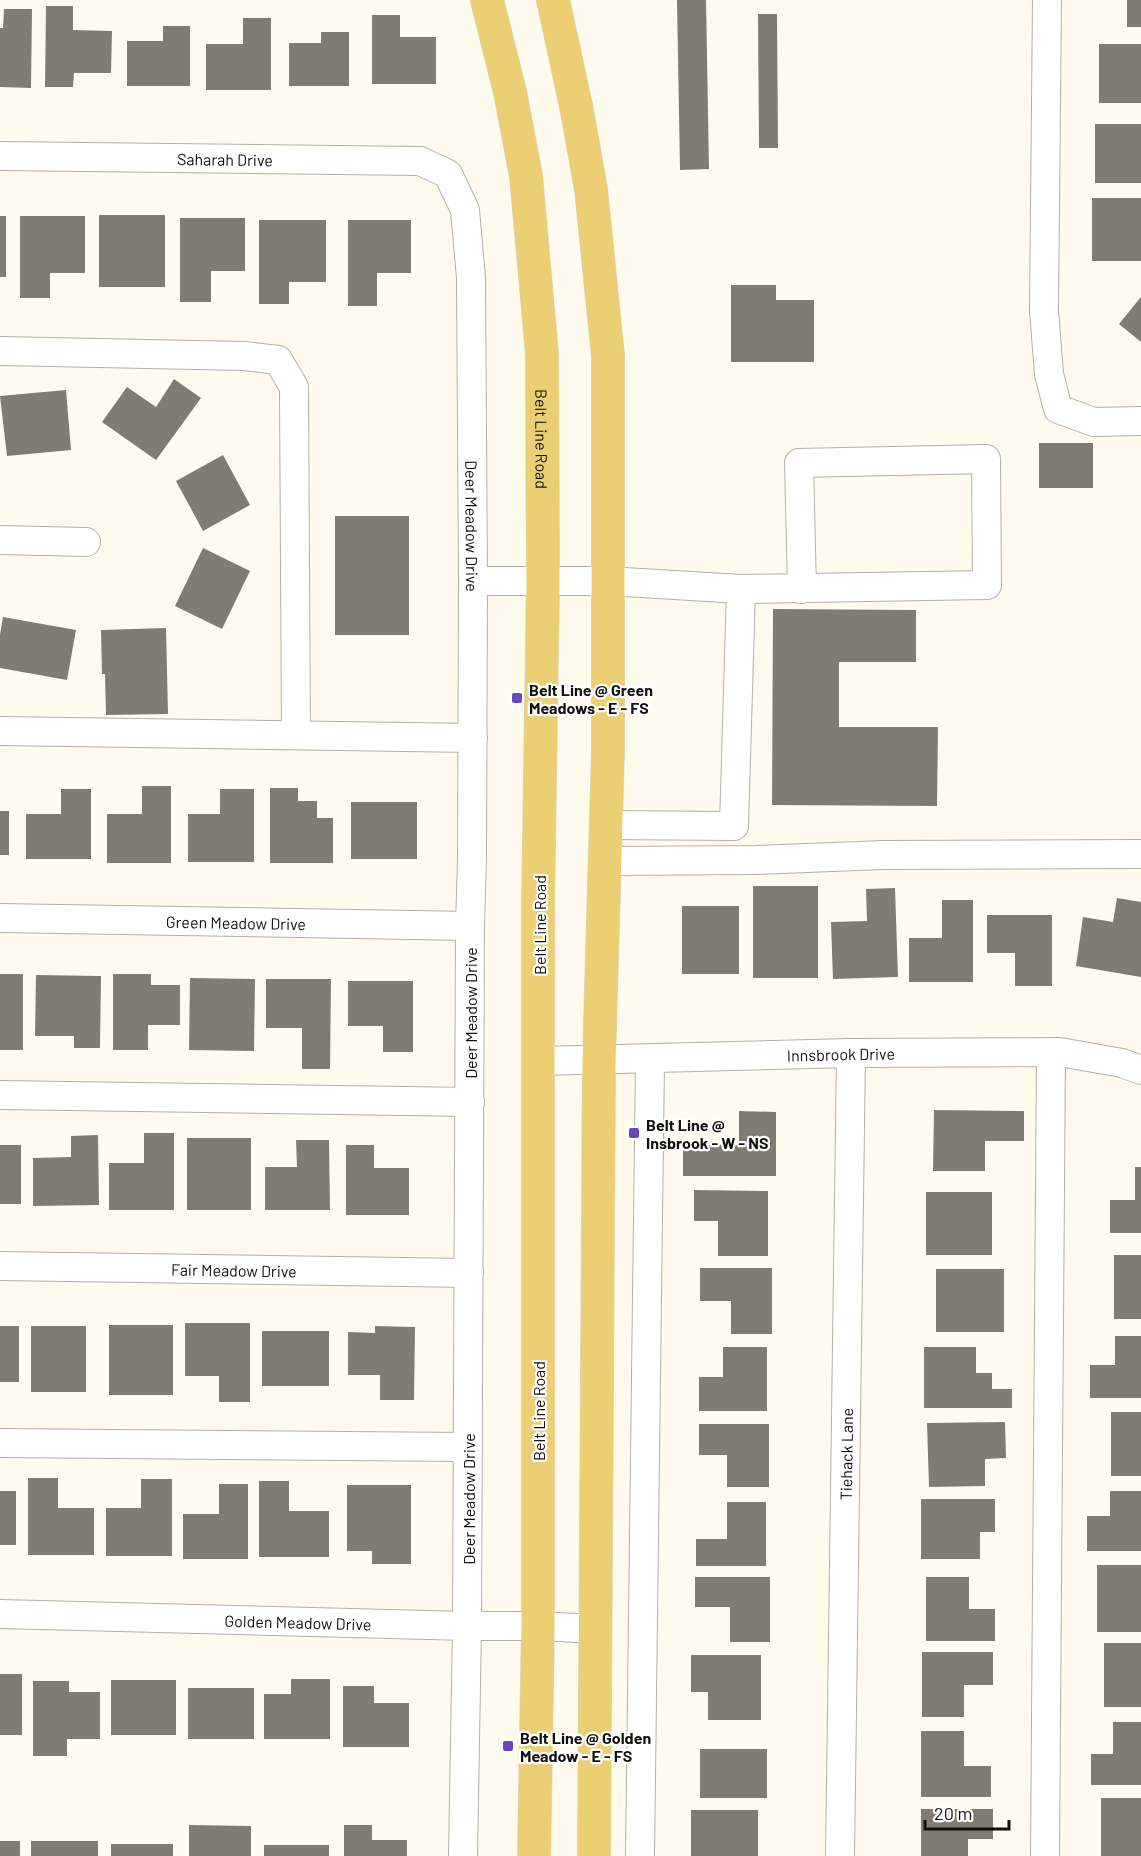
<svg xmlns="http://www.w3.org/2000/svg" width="1141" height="1856" font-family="Barlow,sans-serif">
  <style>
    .building { fill: #807c71 }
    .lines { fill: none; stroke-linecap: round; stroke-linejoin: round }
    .minor-casing { stroke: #b4b0a5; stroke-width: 30 }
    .major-casing { stroke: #d9d9d8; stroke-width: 34 }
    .minor { stroke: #fff; stroke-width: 28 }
    .major { stroke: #eccf72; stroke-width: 33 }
    .poi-dot { fill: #6a47c0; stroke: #fff; stroke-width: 2 }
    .labels { text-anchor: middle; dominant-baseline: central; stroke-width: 4.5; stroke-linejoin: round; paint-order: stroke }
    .street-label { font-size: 16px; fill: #12100d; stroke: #fff }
    .poi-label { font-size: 16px; font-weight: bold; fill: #12100d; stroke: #fff; text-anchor: start }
  </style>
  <rect width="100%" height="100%" fill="#fffaee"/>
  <!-- building -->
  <g class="building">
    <path d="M677,0H706L709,169L680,170Z"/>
    <rect x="1127" y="0" width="14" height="27"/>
    <path d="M46,6H73V30L112,31L111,73H74L73,87H45Z"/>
    <path d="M4,9H32L31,88L0,87V28H3Z"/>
    <path d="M758,14H777L778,148H759Z"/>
    <path d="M372,15H400V37H436V84H372Z"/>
    <path d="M243,18H271V90H206V44H243Z"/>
    <path d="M163,26H190V86H127V41H163Z"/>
    <path d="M321,32H349V86H289V43H321Z"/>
    <rect x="1099" y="44" width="42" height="59"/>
    <rect x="1095" y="124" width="46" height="59"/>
    <rect x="1092" y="198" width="49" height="63"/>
    <rect x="99" y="215" width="66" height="72"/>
    <rect x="0" y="216" width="6" height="61"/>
    <path d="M20,216H85V273H50V298H20Z"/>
    <path d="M180,218H245V271H211V302H180Z"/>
    <path d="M259,220H326V282H289V304H259Z"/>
    <path d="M348,220H411V273H377V306H348Z"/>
    <path d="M731,285H776V300H814V362H731Z"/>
    <path d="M1141,297V342L1119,324Z"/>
    <path d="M174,379L201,398L156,460L102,422L127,387L156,407Z"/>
    <path d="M66,390L71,450L7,456L0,396Z"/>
    <rect x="1039" y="443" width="54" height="45"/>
    <path d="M223,455L250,505L203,531L176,481Z"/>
    <rect x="335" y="516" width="74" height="119"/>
    <path d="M203,548L250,571L222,629L175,606Z"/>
    <path d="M773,609L916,610V662H839V727H938L937,806L772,805Z"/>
    <path d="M3,617L76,630L67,680L0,668V635Z"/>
    <path d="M166,628L168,714L106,715L105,674H102L101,630Z"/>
    <path d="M142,786H171V863H107V814H142Z"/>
    <path d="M270,788H298V801H317V818H333V863H270Z"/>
    <path d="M61,789H91V859H26V814H61Z"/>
    <path d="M220,789H254V862H188V814H220Z"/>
    <rect x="351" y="802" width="66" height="57"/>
    <rect x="0" y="811" width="9" height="44"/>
    <rect x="753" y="886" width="65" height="92"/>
    <path d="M895,888L898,977L833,979L831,922L867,921L866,889Z"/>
    <path d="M1117,898L1141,902V977L1076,966L1083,917L1113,922Z"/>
    <path d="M942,900H973V982H909V938H942Z"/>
    <rect x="682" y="906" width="57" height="68"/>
    <path d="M987,915H1052V986H1015V953H987Z"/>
    <rect x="0" y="974" width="23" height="76"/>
    <path d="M113,974H151V985H180V1025H148V1050H113Z"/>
    <path d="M36,975L101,976L100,1048H74V1036H35Z"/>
    <path d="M190,978L255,979L254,1051L189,1050Z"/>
    <path d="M266,979H331L330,1069H302V1028H266Z"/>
    <path d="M348,981H413V1052H383V1026H348Z"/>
    <path d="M934,1110L1024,1111V1141H985V1171H933Z"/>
    <path d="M739,1111L776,1112V1176H683V1145H739Z"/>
    <path d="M144,1133H174V1210H109V1163H144Z"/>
    <path d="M98,1135L99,1205L33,1206V1158L71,1157V1136Z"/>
    <rect x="187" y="1138" width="64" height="72"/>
    <path d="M296,1140H329L330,1210H265V1167H297Z"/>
    <rect x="0" y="1145" width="21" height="59"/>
    <path d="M346,1145H374V1168H409V1215H346Z"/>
    <path d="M1135,1167H1141V1233H1110V1200H1135Z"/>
    <path d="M694,1190L768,1191V1256H718V1221H694Z"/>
    <rect x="926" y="1192" width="66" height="63"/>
    <rect x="1114" y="1255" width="27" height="64"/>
    <path d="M700,1268H772V1334H731V1301H700Z"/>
    <rect x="936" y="1269" width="68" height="63"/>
    <path d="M185,1323H250V1402H219V1376H185Z"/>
    <rect x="109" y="1325" width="64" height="70"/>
    <rect x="0" y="1326" width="19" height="56"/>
    <rect x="31" y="1326" width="55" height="66"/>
    <path d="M375,1326L415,1327L414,1400H380V1375H348V1332L375,1333Z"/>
    <rect x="262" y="1331" width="67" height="55"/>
    <path d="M1115,1336H1141V1398H1090V1365H1115Z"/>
    <path d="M723,1347H767V1411H699V1377H723Z"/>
    <path d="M924,1347H976V1373H992V1389H1012V1408H924Z"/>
    <rect x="1111" y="1412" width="30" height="64"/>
    <path d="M1005,1422L1006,1458L985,1459V1486L929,1487L927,1423Z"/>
    <path d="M699,1424H769V1487H727V1455H699Z"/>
    <path d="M28,1478H58V1508H94V1555H28Z"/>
    <path d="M141,1479H172V1556H106V1508H141Z"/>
    <path d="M259,1481H289V1511H329V1557H259Z"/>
    <path d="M219,1484H248V1559H183V1514H219Z"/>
    <path d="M347,1485H411V1564H372V1551H347Z"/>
    <rect x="0" y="1491" width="16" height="54"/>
    <path d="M1110,1491H1141V1551H1087V1516H1110Z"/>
    <path d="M921,1499H995V1532H980V1559H921Z"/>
    <path d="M727,1502H766V1566H696V1539H727Z"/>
    <rect x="1097" y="1565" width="44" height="67"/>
    <path d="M695,1577H770V1642H730V1607H695Z"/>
    <path d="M926,1577H969V1609H995V1641H926Z"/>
    <rect x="1104" y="1643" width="37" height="64"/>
    <path d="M922,1652H993V1685H964V1717H922Z"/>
    <path d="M691,1655H761V1720H708V1692H691Z"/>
    <rect x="0" y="1674" width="22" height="61"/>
    <path d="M291,1679H330V1739H264V1694H291Z"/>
    <rect x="111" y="1680" width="65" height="55"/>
    <path d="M33,1681H69V1692H100V1739H67V1756H33Z"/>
    <path d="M343,1686H374V1703H409V1747H343Z"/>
    <rect x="188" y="1688" width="66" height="51"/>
    <path d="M1113,1722H1141V1785H1091V1754H1113Z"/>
    <path d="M921,1731H964V1766H991V1797H921Z"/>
    <rect x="700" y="1749" width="67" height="49"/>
    <rect x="1101" y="1798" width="40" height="58"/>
    <path d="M921,1809H993V1839H968V1856H921Z"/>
    <rect x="691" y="1810" width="67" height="46"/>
    <path d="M189,1825L251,1826V1856H189Z"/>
    <path d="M344,1825H372V1840H407V1856H344Z"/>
    <rect x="0" y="1841" width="20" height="15"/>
    <rect x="31" y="1841" width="67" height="15"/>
    <rect x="111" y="1844" width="62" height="12"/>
    <rect x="264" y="1845" width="65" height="11"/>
  </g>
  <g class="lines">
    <defs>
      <g id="minor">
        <path d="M1047,0L1044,311L1049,374L1058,409L1094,422L1141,421"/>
        <path id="s1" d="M0,156L420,161L448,174L465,210L471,278L473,581L472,859L470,926L467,1626L463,1856"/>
        <path d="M0,351L244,356L278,360L294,387L296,735"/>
        <path d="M0,540L86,542"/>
        <path d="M473,581H608L741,589L734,826L605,825"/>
        <path d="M741,589L987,585L986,459L799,463L802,589"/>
        <path d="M0,731L473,738"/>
        <path d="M605,861L756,860L884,855L1141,854"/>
        <path id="s2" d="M0,918L470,926"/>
        <path id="s3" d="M539,1061L851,1053L1060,1052L1122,1063L1141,1070"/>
        <path d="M0,1095L470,1102"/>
        <path id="s4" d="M0,1266L469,1273"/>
        <path d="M0,1443L468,1447"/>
        <path id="s5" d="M0,1614L467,1626H538L596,1629"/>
        <path d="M640,1856L650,1059"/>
        <path id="s6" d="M840,1856L851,1053"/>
        <path d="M1045,1856L1051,1052"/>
      </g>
      <g id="major">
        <path id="s7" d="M487,0L510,92L526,176L542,354L543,581L538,906V1626L534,1856"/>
        <path d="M553,0L576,106L591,189L608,356V750L599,1060L594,1856"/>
      </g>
    </defs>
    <!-- minor casing -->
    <use href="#minor" class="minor-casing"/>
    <!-- major casing -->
    <use href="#major" class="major-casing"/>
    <!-- minor -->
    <use href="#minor" class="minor"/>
    <!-- major -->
    <use href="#major" class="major"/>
  </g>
  <!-- markers -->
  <g class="poi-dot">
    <rect x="511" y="692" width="12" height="12" rx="3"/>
    <rect x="628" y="1127" width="12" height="12" rx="3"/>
    <rect x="502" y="1740" width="12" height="12" rx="3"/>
  </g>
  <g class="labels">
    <!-- street labels -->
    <g class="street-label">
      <text stroke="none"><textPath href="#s1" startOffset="225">Saharah Drive</textPath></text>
      <text stroke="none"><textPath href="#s7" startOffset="444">Belt Line Road</textPath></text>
      <text stroke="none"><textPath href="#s1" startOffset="807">Deer Meadow Drive</textPath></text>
      <text stroke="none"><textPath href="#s2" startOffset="236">Green Meadow Drive</textPath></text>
      <text transform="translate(539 925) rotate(-90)">Belt Line Road</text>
      <text transform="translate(470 1013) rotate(-90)">Deer Meadow Drive</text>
      <text stroke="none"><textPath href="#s3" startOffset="302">Innsbrook Drive</textPath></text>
      <text stroke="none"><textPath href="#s4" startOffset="234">Fair Meadow Drive</textPath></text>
      <text transform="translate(538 1411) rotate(-90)">Belt Line Road</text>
      <text stroke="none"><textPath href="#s6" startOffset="402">Tiehack Lane</textPath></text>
      <text transform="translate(468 1499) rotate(-90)">Deer Meadow Drive</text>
      <text stroke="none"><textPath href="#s5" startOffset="298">Golden Meadow Drive</textPath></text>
    </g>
    <!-- poi labels -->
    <g class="poi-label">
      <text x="529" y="689">Belt Line @ Green<tspan x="529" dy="18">Meadows - E - FS</tspan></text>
      <text x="646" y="1124">Belt Line @<tspan x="646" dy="18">Insbrook - W - NS</tspan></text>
      <text x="520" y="1737">Belt Line @ Golden<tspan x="520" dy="18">Meadow - E - FS</tspan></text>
    </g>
  </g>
  <!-- scale -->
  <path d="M925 1820v9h84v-9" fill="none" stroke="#12100d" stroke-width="3"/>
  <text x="934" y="1820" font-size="18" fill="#12100d" stroke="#ffffff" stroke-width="4.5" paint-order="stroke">20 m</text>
</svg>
